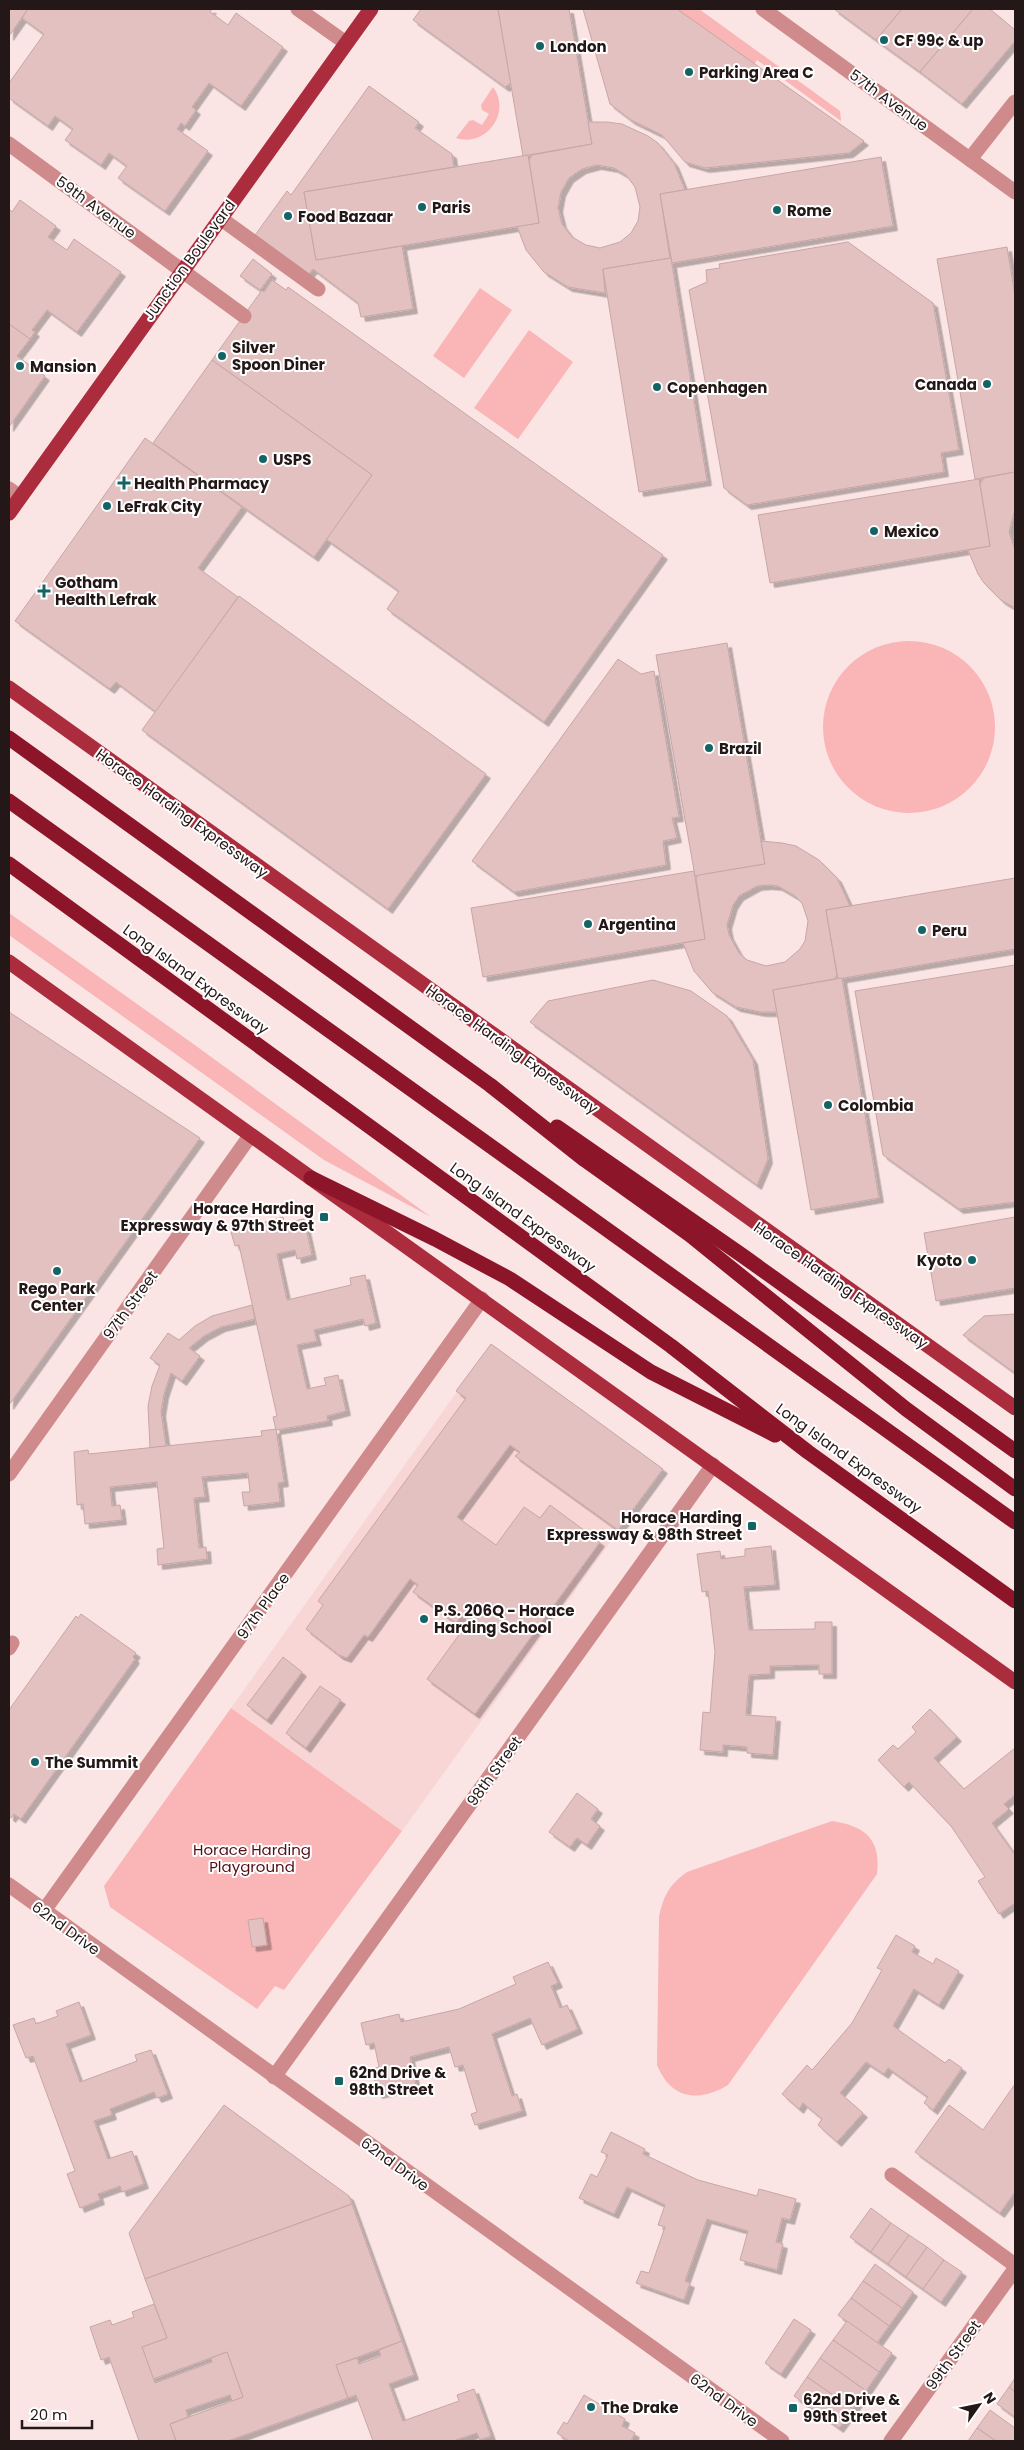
<svg xmlns="http://www.w3.org/2000/svg" width="1024" height="2450" font-family="Poppins,sans-serif">
  <style>
    .built { fill: #f9d6d6 }
    .green { fill: #fab5b6 }
    .building { fill: #e3c1c1; stroke: #c8a6a6; fill-rule: evenodd; filter: url(#shadow) }
    .lines { fill: none; stroke-linecap: round; stroke-linejoin: round }
    .minor { stroke: #cf8a8b; stroke-width: 15 }
    .major { stroke: #aa2c3d; stroke-width: 15 }
    .highway { stroke: #8c152a; stroke-width: 15 }
    .poi-dot { fill: #146466; stroke: #fff; stroke-width: 2 }
    .labels { text-anchor: middle; dominant-baseline: central; stroke-width: 4; stroke-linejoin: round; paint-order: stroke }
    .poi-label { font-size: 15px; font-weight: bold; fill: #231717; stroke: #fff; text-anchor: start }
    .street-label { font-size: 15px; fill: #231717; stroke: #fff }
    .park-label { font-size: 15px; fill: #510f18; stroke: #fff }
  </style>
  <defs>
    <filter id="shadow"><feDropShadow dx="4.5" dy="4.5" stdDeviation="0" flood-color="#0004"/></filter>
  </defs>
  <rect width="100%" height="100%" fill="#fae5e4"/>
  <!-- built -->
  <path class="built" d="M491,1344L663,1469L402,1831L231,1708Z"/>
  <!-- green -->
  <g class="green">
    <path d="M651,9H665L669,12L672,9H699L840,111L841,121L757,60L751,70Z"/>
    <path d="M493,87C512,112 486,148 456,138L469,121L473,120L482,125L489,114L482,110L481,105Z"/>
    <path d="M480,288L512,310L464,378L433,356Z"/>
    <path d="M529,330L573,362L518,439L474,408Z"/>
    <circle cx="909" cy="727" r="86"/>
    <path d="M9,913L192,1043L431,1217L324,1160L9,935Z"/>
    <path d="M231,1708L402,1831L284,1990L275,1986L257,2009L110,1907L104,1886Z"/>
    <path d="M832,1821C865,1826 881,1839 877,1874L728,2085C698,2103 671,2099 657,2065L659,1916C664,1895 669,1885 687,1872Z"/>
  </g>
  <!-- building -->
  <g class="building">
    <path d="M9,9H28L9,36Z"/>
    <path d="M28,9H212L210,12L228,25L236,13L283,47L241,106L209,83L192,107L196,110L185,126L181,123L177,129L208,151L165,211L118,178L127,166L109,153L101,165L65,140L73,129L55,116L48,126L9,98V83L44,34L22,18Z"/>
    <path d="M421,9H498L511,83L505,87L413,20Z"/>
    <path d="M498,9H569L592,144L523,156Z"/>
    <path d="M583,9H677L864,141L849,153L705,168L685,162L662,135L631,120L610,104Z"/>
    <path d="M834,9H902L876,40Z"/>
    <path d="M902,9H973L920,72L876,40Z"/>
    <path d="M973,9H990L1015,30V41L962,104L920,72Z"/>
    <path d="M369,86L419,122L415,128L452,154L454,167L304,192L316,260L402,246L413,309L361,317L358,303L313,269L306,277L253,238L287,191L291,195Z"/>
    <path d="M588,122H607L622,124L648,136L658,143L674,163L685,190L660,194L670,258L603,269L605,293L568,287L544,272L526,250L517,226L539,223L529,160L532,155L592,144ZM597,165L614,168L626,175L635,187L640,207L638,221L631,233L620,242L600,248L586,245L572,237L562,224L558,208L561,192L569,178L582,169Z"/>
    <path d="M528,155L539,223L316,260L304,192Z"/>
    <path d="M881,157L893,226L672,263L660,194Z"/>
    <path d="M20,200L56,226L48,237L67,250L74,239L121,272L77,332L47,310L32,330L35,332L30,339L9,324V209L12,212Z"/>
    <path d="M848,242L933,303L959,450L941,453L944,472L747,505L724,488L689,290L707,282L706,270L720,268L719,264Z"/>
    <path d="M1007,247L1015,296V472L975,479L937,259Z"/>
    <path d="M671,258L707,481L639,492L603,269Z"/>
    <path d="M253,259L272,274L260,290L240,276Z"/>
    <path d="M272,280L286,290L288,287L663,555L544,722L387,609L399,591L326,539L372,475L212,360L262,290L264,292Z"/>
    <path d="M9,324L30,339L17,356L45,376L9,427Z"/>
    <path d="M212,360L372,475L314,557L153,443Z"/>
    <path d="M145,438L242,507L198,568L238,597L156,712L116,682L110,689L15,621Z"/>
    <path d="M1015,472V509L1009,532L1015,550V608L1001,600L984,583L978,574L968,550L990,546L980,484L984,478Z"/>
    <path d="M979,479L990,546L770,583L758,515Z"/>
    <path d="M239,596L486,774L388,909L142,730Z"/>
    <path d="M727,643L765,864L695,876L656,655Z"/>
    <path d="M618,659L641,674L654,671L679,817L672,818L677,838L663,841L666,865L514,892L472,861Z"/>
    <path d="M761,841L782,843L796,846L819,860L837,878L850,906L826,910L837,975L834,979L773,990L777,1012H761L736,1007L712,992L694,971L683,943L705,939L696,878L699,875L765,864ZM768,885L778,886L795,896L802,903L808,921L805,941L800,949L785,962L766,966L747,960L739,953L729,935L727,925L733,905L739,896L757,886Z"/>
    <path d="M694,871L705,939L483,977L471,908Z"/>
    <path d="M1015,878V949L838,979L826,910Z"/>
    <path d="M1015,965V1202L959,1209L883,1155L855,991Z"/>
    <path d="M842,978L879,1198L811,1210L773,990Z"/>
    <path d="M653,980L691,991L727,1016L753,1060L768,1159L757,1185L530,1022L548,1001Z"/>
    <path d="M9,1012L200,1138L9,1405Z"/>
    <path d="M283,1217L284,1223L304,1219L312,1255L297,1259L295,1250L277,1254L287,1300L351,1285L350,1278L365,1275L376,1323L365,1326L363,1319L314,1330L317,1341L297,1345L307,1389L326,1385L324,1378L338,1375L346,1411L327,1416L328,1421L276,1430L273,1417L277,1416L239,1245L235,1246L231,1232Z"/>
    <path d="M1015,1217V1288L936,1301L924,1233Z"/>
    <path d="M252,1305L255,1319L221,1327L204,1336L189,1348L200,1356L182,1381L171,1373L164,1394L161,1412L166,1446L150,1448L148,1406L152,1386L160,1365L150,1358L168,1333L179,1340L195,1326L212,1316Z"/>
    <path d="M1015,1314V1373L963,1335L984,1316Z"/>
    <path d="M491,1344L663,1469L618,1530L515,1456L520,1452L510,1445L457,1517L496,1545L524,1507L540,1518L550,1505L600,1542L475,1714L427,1679L469,1621L461,1616L456,1623L413,1592L418,1585L410,1579L368,1637L364,1635L347,1658L339,1655L306,1629L323,1605L318,1601L466,1398L456,1391Z"/>
    <path d="M276,1429L284,1482L278,1483L280,1502L244,1506L242,1492H250L248,1473L202,1477L205,1497L194,1498L199,1548L206,1547L207,1559L158,1565L157,1549L164,1548L157,1482L110,1487L112,1506L120,1505L122,1520L85,1524L83,1504L77,1505L74,1452L88,1450L89,1454L262,1436L261,1431Z"/>
    <path d="M771,1546L775,1585L744,1587L749,1630L815,1629V1622H832V1674H819V1665L770,1666V1674L749,1675L746,1715L776,1717L773,1755L747,1753V1747L723,1745V1752L700,1750L703,1712L710,1713L715,1652L708,1591L702,1592L697,1554L720,1551L721,1559L745,1556V1549Z"/>
    <path d="M81,1614L136,1653L133,1657L135,1659L21,1819L14,1814L11,1818L9,1816V1710L76,1616L78,1618Z"/>
    <path d="M283,1657L302,1672L267,1720L247,1705Z"/>
    <path d="M320,1686L341,1700L306,1748L286,1733Z"/>
    <path d="M930,1709L957,1737L934,1758L964,1789L1015,1748V1795L1004,1804L1009,1809L992,1823L1015,1855V1903L999,1914L978,1881L985,1877L951,1826L909,1782L904,1787L878,1760L893,1745L898,1749L916,1732L912,1727Z"/>
    <path d="M577,1793L598,1809L591,1819L600,1826L587,1845L577,1838L570,1847L549,1832Z"/>
    <path d="M263,1918L267,1945L252,1947L248,1920Z"/>
    <path d="M896,1935L915,1946L912,1952L933,1964L936,1958L959,1971L939,2005L914,1989L893,2026L945,2063L949,2059L962,2068L933,2110L924,2103L928,2097L888,2068L884,2074L866,2062L840,2093L863,2113L837,2142L818,2125L822,2119L803,2103L799,2109L782,2094L807,2065L812,2070L852,2023L882,1970L877,1968Z"/>
    <path d="M548,1962L558,1983L551,1986L560,2008L567,2005L578,2029L542,2045L530,2018L492,2034L512,2096L517,2094L522,2111L475,2125L471,2114L477,2112L463,2065L455,2067L449,2047L410,2057L416,2085L378,2094L372,2069L379,2067L374,2043L366,2045L361,2023L399,2014L401,2022L459,2009L516,1984L513,1977Z"/>
    <path d="M79,2002L91,2035L66,2044L80,2082L137,2061L135,2055L151,2050L168,2094L157,2098L154,2092L110,2109L112,2115L94,2121L108,2159L132,2151L144,2184L122,2192L120,2186L98,2194L100,2200L80,2208L67,2174L75,2171L67,2149L33,2056L26,2058L13,2025L34,2018L36,2024L58,2016L56,2011Z"/>
    <path d="M1015,2084V2192L1000,2213L915,2152L949,2105L983,2130Z"/>
    <path d="M224,2105L349,2196L352,2204L145,2279L129,2233Z"/>
    <path d="M611,2132L645,2149L643,2154L698,2180L757,2196L759,2189L796,2199L790,2220L782,2218L776,2242L783,2244L777,2270L740,2260L748,2231L707,2219L685,2281L690,2283L684,2300L636,2283L641,2271L649,2273L665,2227L658,2225L665,2205L627,2187L614,2214L579,2198L591,2174L597,2177L608,2155L601,2152Z"/>
    <path d="M352,2204L402,2341L336,2365L348,2398L228,2441H176L170,2424L243,2397L227,2352L153,2379L142,2347L167,2338L145,2279Z"/>
    <path d="M871,2208L891,2223L871,2252L850,2237Z"/>
    <path d="M891,2223L909,2235L888,2264L871,2252Z"/>
    <path d="M909,2235L927,2247L906,2277L888,2264Z"/>
    <path d="M927,2247L944,2260L923,2289L906,2277Z"/>
    <path d="M944,2260L962,2272L941,2302L923,2289Z"/>
    <path d="M875,2264L913,2292L902,2308L863,2281Z"/>
    <path d="M863,2281L902,2308L889,2326L851,2298Z"/>
    <path d="M851,2298L889,2326L877,2343L838,2315Z"/>
    <path d="M154,2304L167,2338L142,2347L155,2383L212,2362L211,2358L227,2352L243,2397L232,2401L230,2395L186,2410L188,2417L170,2424L176,2441H139L109,2357L101,2360L90,2327L110,2320L112,2325L134,2317L132,2312Z"/>
    <path d="M794,2319L811,2330L781,2374L765,2363Z"/>
    <path d="M847,2321L892,2353L879,2372L833,2340Z"/>
    <path d="M833,2340L879,2372L866,2391L820,2358Z"/>
    <path d="M402,2341L414,2375L389,2384L403,2421L459,2401L457,2395L474,2389L491,2436L480,2440L477,2433L453,2441H373L356,2395L348,2398L336,2365L357,2358L359,2364L381,2356L379,2350Z"/>
    <path d="M820,2358L866,2391L853,2409L807,2377Z"/>
    <path d="M807,2377L853,2409L839,2428L794,2396Z"/>
    <path d="M1015,2378V2392L1009,2387Z"/>
    <path d="M1009,2387L1015,2392V2417L997,2404Z"/>
    <path d="M584,2395L625,2419L622,2426L635,2433L631,2441H569L557,2433L564,2422L567,2424Z"/>
    <path d="M990,2410L1015,2428V2441H996L977,2428Z"/>
    <path d="M977,2428L996,2441H968Z"/>
  </g>
  <g class="lines">
    <!-- minor -->
    <g class="minor">
      <path d="M298,9L346,43"/>
      <path d="M763,9L1015,192"/>
      <path d="M9,144L244,316"/>
      <path d="M970,159L1015,102"/>
      <path d="M220,218L318,289"/>
      <path d="M9,489L20,497"/>
      <path d="M9,1474L250,1136"/>
      <path d="M9,1648L12,1643"/>
      <path d="M9,1885L782,2441"/>
      <path d="M43,1912L482,1299"/>
      <path d="M274,2077L713,1465"/>
      <path d="M892,2175L1015,2265"/>
      <path d="M891,2441L1015,2269"/>
    </g>
    <!-- major -->
    <g class="major">
      <path d="M9,513L371,9"/>
      <path d="M9,688L1015,1408"/>
      <path d="M9,962L1015,1682"/>
    </g>
    <!-- highway -->
    <g class="highway">
      <path d="M9,738L490,1085L585,1160L690,1235L906,1409L1015,1489"/>
      <path d="M9,801L1015,1522"/>
      <path d="M9,864L671,1346L808,1452L1015,1601"/>
      <path d="M557,1127L743,1256L1015,1451"/>
      <path d="M311,1178L435,1239L510,1279L651,1372L775,1435"/>
    </g>
  </g>
  <!-- markers -->
  <g class="poi-dot">
    <circle cx="884" cy="40" r="5"/>
    <circle cx="540" cy="46" r="5"/>
    <circle cx="689" cy="72" r="5"/>
    <circle cx="422" cy="207" r="5"/>
    <circle cx="777" cy="210" r="5"/>
    <circle cx="288" cy="216" r="5"/>
    <circle cx="222" cy="356" r="5"/>
    <circle cx="20" cy="366" r="5"/>
    <circle cx="987" cy="384" r="5"/>
    <circle cx="657" cy="387" r="5"/>
    <circle cx="263" cy="459" r="5"/>
    <path d="M121.5 475.5h5v5h5v5h-5v5h-5v-5h-5v-5h5z"/>
    <circle cx="107" cy="506" r="5"/>
    <circle cx="874" cy="531" r="5"/>
    <path d="M41.5 583.5h5v5h5v5h-5v5h-5v-5h-5v-5h5z"/>
    <circle cx="709" cy="748" r="5"/>
    <circle cx="588" cy="924" r="5"/>
    <circle cx="922" cy="930" r="5"/>
    <circle cx="828" cy="1105" r="5"/>
    <rect x="319" y="1212" width="10" height="10" rx="2.5"/>
    <circle cx="972" cy="1260" r="5"/>
    <circle cx="57" cy="1271" r="5"/>
    <rect x="747" y="1521" width="10" height="10" rx="2.5"/>
    <circle cx="424" cy="1619" r="5"/>
    <circle cx="35" cy="1762" r="5"/>
    <rect x="334" y="2076" width="10" height="10" rx="2.5"/>
    <circle cx="591" cy="2407" r="5"/>
    <rect x="788" y="2403" width="10" height="10" rx="2.5"/>
  </g>
  <g class="labels">
    <!-- poi labels -->
    <g class="poi-label">
      <text x="894" y="40">CF 99¢ &amp; up</text>
      <text x="550" y="46">London</text>
      <text x="699" y="72">Parking Area C</text>
      <text x="432" y="207">Paris</text>
      <text x="787" y="210">Rome</text>
      <text x="298" y="216">Food Bazaar</text>
      <text x="232" y="347">Silver<tspan x="232" dy="17">Spoon Diner</tspan></text>
      <text x="30" y="366">Mansion</text>
      <text x="977" y="384" text-anchor="end">Canada</text>
      <text x="667" y="387">Copenhagen</text>
      <text x="273" y="459">USPS</text>
      <text x="134" y="483">Health Pharmacy</text>
      <text x="117" y="506">LeFrak City</text>
      <text x="884" y="531">Mexico</text>
      <text x="55" y="582">Gotham<tspan x="55" dy="17">Health Lefrak</tspan></text>
      <text x="719" y="748">Brazil</text>
      <text x="598" y="924">Argentina</text>
      <text x="932" y="930">Peru</text>
      <text x="838" y="1105">Colombia</text>
      <text x="314" y="1208" text-anchor="end">Horace Harding<tspan x="314" dy="17">Expressway &amp; 97th Street</tspan></text>
      <text x="962" y="1260" text-anchor="end">Kyoto</text>
      <text x="57" y="1288" text-anchor="middle">Rego Park<tspan x="57" dy="17">Center</tspan></text>
      <text x="742" y="1517" text-anchor="end">Horace Harding<tspan x="742" dy="17">Expressway &amp; 98th Street</tspan></text>
      <text x="434" y="1610">P.S. 206Q - Horace<tspan x="434" dy="17">Harding School</tspan></text>
      <text x="45" y="1762">The Summit</text>
      <text x="349" y="2072">62nd Drive &amp;<tspan x="349" dy="17">98th Street</tspan></text>
      <text x="803" y="2399">62nd Drive &amp;<tspan x="803" dy="17">99th Street</tspan></text>
      <text x="601" y="2407">The Drake</text>
    </g>
    <!-- street labels -->
    <g class="street-label">
      <text transform="translate(889 100) rotate(36)">57th Avenue</text>
      <text transform="translate(96 207) rotate(36)">59th Avenue</text>
      <text transform="translate(189 260) rotate(-54)">Junction Boulevard</text>
      <text transform="translate(182 813) rotate(36)">Horace Harding Expressway</text>
      <text transform="translate(196 979) rotate(36)">Long Island Expressway</text>
      <text transform="translate(512 1049) rotate(36)">Horace Harding Expressway</text>
      <text transform="translate(523 1217) rotate(36)">Long Island Expressway</text>
      <text transform="translate(841 1285) rotate(35)">Horace Harding Expressway</text>
      <text transform="translate(130 1305) rotate(-54)">97th Street</text>
      <text transform="translate(849 1458) rotate(36)">Long Island Expressway</text>
      <text transform="translate(263 1606) rotate(-54)">97th Place</text>
      <text transform="translate(494 1771) rotate(-54)">98th Street</text>
      <text transform="translate(66 1928) rotate(36)">62nd Drive</text>
      <text transform="translate(395 2164) rotate(36)">62nd Drive</text>
      <text transform="translate(953 2355) rotate(-54)">99th Street</text>
      <text transform="translate(724 2400) rotate(36)">62nd Drive</text>
    </g>
    <!-- park labels -->
    <g class="park-label">
      <text x="252" y="1849">Horace Harding<tspan x="252" dy="17">Playground</tspan></text>
    </g>
  </g>
  <!-- border -->
  <rect width="1024" height="2450" fill="none" stroke="#231717" stroke-width="20"/>
  <!-- north arrow -->
  <g transform="translate(979 2405) rotate(57)" stroke="#ffffff" stroke-width="4" paint-order="stroke">
  <path d="M0-4L9 19L0 12L-9 19Z" fill="#231717"/>
  <text y="-8" font-size="14" font-weight="bold" text-anchor="middle" fill="#231717">N</text>
  </g>
  <!-- scale -->
  <path d="M22 2420v8h70v-8" fill="none" stroke="#231717" stroke-width="2.5"/>
  <text x="30" y="2420" font-size="15" fill="#231717" stroke="#ffffff" stroke-width="4" paint-order="stroke">20 m</text>
</svg>
